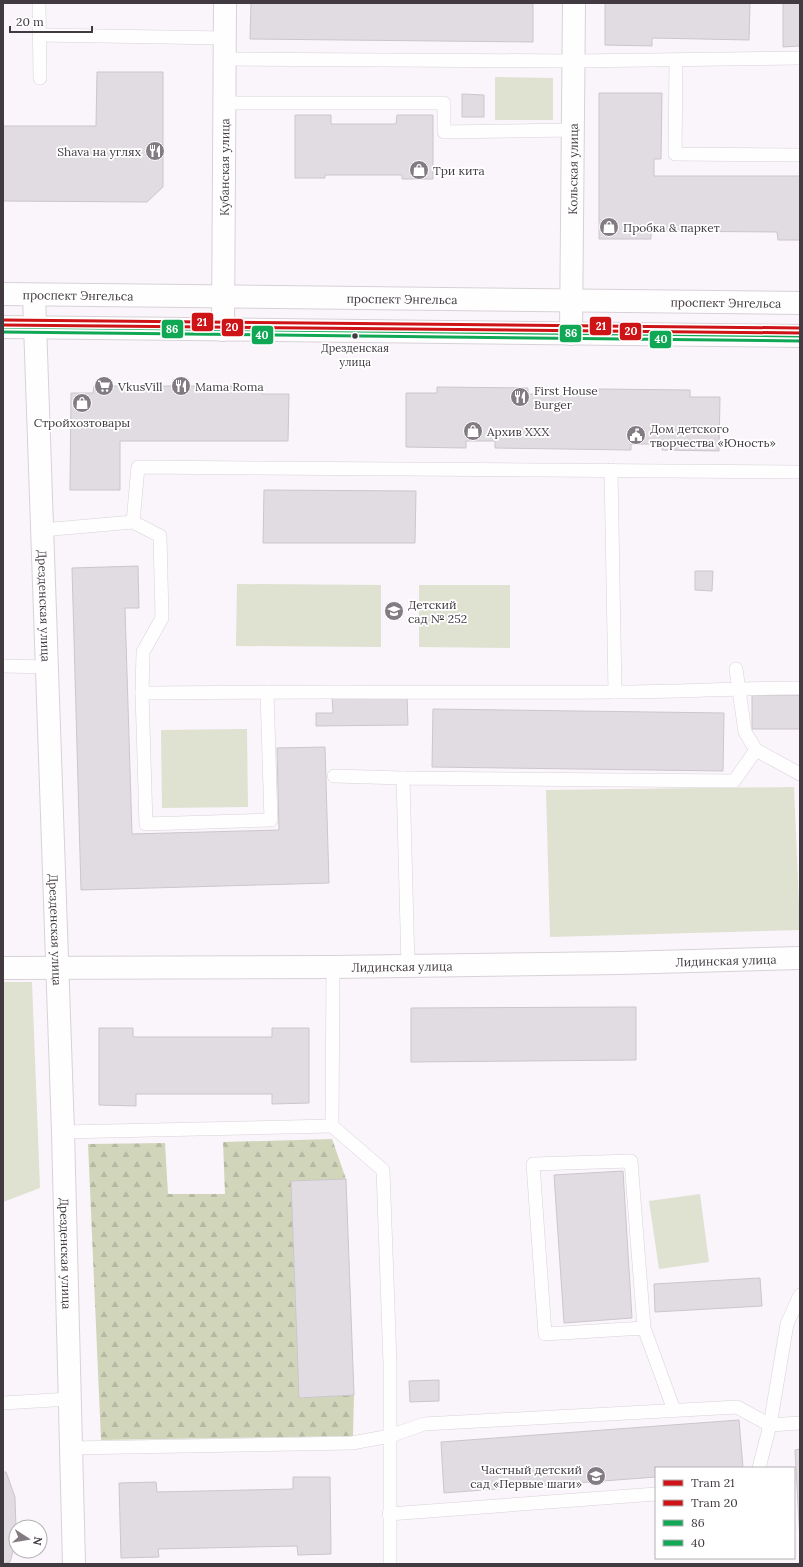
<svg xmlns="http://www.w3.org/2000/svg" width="803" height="1567" font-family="Lora,serif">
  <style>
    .forest { fill: url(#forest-firs) }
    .park { fill: #dfe1d1 }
    .building { fill: #e1dce1; stroke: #cbc6cb }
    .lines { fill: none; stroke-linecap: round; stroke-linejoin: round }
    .lane-casing { stroke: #d8d2d8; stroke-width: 14 }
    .street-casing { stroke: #d8d2d8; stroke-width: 24 }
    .primary-casing { stroke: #d8d2d8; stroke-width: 24 }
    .lane { stroke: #fefefe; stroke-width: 13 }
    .street { stroke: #fefefe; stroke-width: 22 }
    .primary { stroke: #fefefe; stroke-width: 22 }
    .bus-1-casing { stroke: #fff; stroke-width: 6 }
    .bus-2-casing { stroke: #fff; stroke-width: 6 }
    .bus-1 { stroke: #10a855; stroke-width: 3 }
    .bus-2 { stroke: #10a855; stroke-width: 3 }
    .tram-1-casing { stroke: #fff; stroke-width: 6 }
    .tram-2-casing { stroke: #fff; stroke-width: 6 }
    .tram-1 { stroke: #ce1417; stroke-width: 3 }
    .tram-2 { stroke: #ce1417; stroke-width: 3 }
    .bus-dot { fill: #413a41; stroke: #fff; stroke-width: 1.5 }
    .labels { text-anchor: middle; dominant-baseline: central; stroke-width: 3.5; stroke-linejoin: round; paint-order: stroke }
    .bus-label { font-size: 11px; fill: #413a41; stroke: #fff }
    .poi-label { font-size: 12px; fill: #413a41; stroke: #fff; text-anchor: start }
    .street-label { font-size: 12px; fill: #413a41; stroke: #fff }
    .line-badge { stroke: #fff; stroke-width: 1.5 }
    .badge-label { font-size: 11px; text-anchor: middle; font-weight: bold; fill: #fff }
  </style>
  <defs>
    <pattern id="forest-firs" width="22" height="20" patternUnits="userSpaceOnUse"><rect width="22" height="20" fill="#d1d6bb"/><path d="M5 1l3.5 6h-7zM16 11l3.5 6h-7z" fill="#b5b8a2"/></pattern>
  </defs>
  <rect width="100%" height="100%" fill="#faf5fa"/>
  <!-- forest -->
  <path class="forest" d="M332,1139L346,1179L291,1181L300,1398L354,1395L353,1436L101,1440L88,1144L165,1143L168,1194H225L223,1142Z"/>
  <!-- park -->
  <g class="park">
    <path d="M495,77L553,78V120H495Z"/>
    <path d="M237,584L381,585V647L236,646Z"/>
    <path d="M419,585H510V648L419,647Z"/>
    <path d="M247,729L248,807L162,808L161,730Z"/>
    <path d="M794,787L800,930L550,937L546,790Z"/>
    <path d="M3,982H32L40,1188L3,1202Z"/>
    <path d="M700,1194L709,1262L659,1269L649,1201Z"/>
  </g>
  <!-- building -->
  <g class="building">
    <path d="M251,3H533V42L250,39Z"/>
    <path d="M605,3H750L749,40L652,38V46L605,45Z"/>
    <path d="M783,3H800V46L783,47Z"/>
    <path d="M97,72H163V187L147,202L3,201V126H96Z"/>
    <path d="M599,93H662L661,159H654V176H800V240H778L777,232L651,231V239H599Z"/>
    <path d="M462,94L484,95V117H462Z"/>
    <path d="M295,115H331V124H396L397,115H433V179H402V175H325V178H295Z"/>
    <path d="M94,386H262V394H289L288,441H120V490H70L71,393H93Z"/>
    <path d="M437,387L528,388V394L563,395H598L599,389L690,390V397H720L719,451L662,450V445L657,444H631V450L495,448V441H466V448L406,447V393H437Z"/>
    <path d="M264,490L416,491L415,543H263Z"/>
    <path d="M138,566L139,608H125L132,834L279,830L277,748L325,747L329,883L81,890L72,568Z"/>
    <path d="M695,571H713L712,591L695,590Z"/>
    <rect x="752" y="695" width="48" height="34"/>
    <path d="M407,696L408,725L316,726V713H333L332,697Z"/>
    <path d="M433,709L724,713L723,771L432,767Z"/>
    <path d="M636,1007V1060L411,1062V1008Z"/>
    <path d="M99,1028H133V1037H272V1028H309V1103L272,1104V1094H136V1106L99,1105Z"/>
    <path d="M623,1171L632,1318L564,1323L554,1175Z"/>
    <path d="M346,1179L354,1395L299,1398L291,1181Z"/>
    <path d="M760,1278L762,1306L655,1312L654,1284Z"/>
    <path d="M439,1380V1401L410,1402L409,1381Z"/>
    <path d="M739,1420L743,1468H656V1477L444,1493L441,1442Z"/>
    <path d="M800,1449V1541L795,1450Z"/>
    <path d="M3,1472H6L15,1497L16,1529V1541L10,1562L5,1563V1564H3Z"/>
    <path d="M293,1477H330L331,1554L298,1555L297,1546L158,1549L159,1557L121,1558L119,1483L156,1482L157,1492L293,1489Z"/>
  </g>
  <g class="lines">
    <defs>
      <g id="lane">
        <path d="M39,3L40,78"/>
        <path d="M40,35L225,38"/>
        <path d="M225,59L574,61L800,58"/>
        <path d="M676,61L675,154L800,155"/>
        <path d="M225,103H444V132L573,130"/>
        <path d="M611,470L615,692"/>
        <path d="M800,472L138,467L133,522L160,536L162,618L143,652L142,693C300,691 457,693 615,692C677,692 738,688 800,688"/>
        <path d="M42,530L133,522"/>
        <path d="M3,666L47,667"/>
        <path d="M736,669L745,732L756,750L800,774"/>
        <path d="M142,693L146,824L271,820L267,692"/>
        <path d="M334,776L403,778"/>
        <path d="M408,966L403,778L734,781L756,750"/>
        <path d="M333,967L332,1126L383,1170L390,1363V1564"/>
        <path d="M63,1132L332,1126"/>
        <path d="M644,1328L545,1334L533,1164L631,1161L644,1328L674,1410"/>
        <path d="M3,1403L70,1399"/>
        <path d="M71,1448L352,1443L390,1436L424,1424L737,1407L770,1425L800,1423"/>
        <path d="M759,1468L770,1425L787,1324L800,1295"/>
        <path d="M389,1514L656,1494"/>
      </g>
      <g id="street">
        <path id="s1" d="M34,295L63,1132L74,1564"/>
        <path id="s2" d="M223,330L225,3"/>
        <path id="s3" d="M571,334L574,3"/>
        <path id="s4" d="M3,968L333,967L620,963L800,958"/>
      </g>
      <g id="primary">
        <path id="s5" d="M3,294L800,303"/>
        <path d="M3,327L800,336"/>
      </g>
    </defs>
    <!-- lane casing -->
    <use href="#lane" class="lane-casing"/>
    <!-- street casing -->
    <use href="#street" class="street-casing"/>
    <!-- primary casing -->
    <use href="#primary" class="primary-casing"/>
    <!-- lane -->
    <use href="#lane" class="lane"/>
    <!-- street -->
    <use href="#street" class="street"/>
    <!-- primary -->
    <use href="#primary" class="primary"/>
    <defs>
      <path id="bus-1" d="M3,327L800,336"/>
      <path id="bus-2" d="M3,332L800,341"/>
    </defs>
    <!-- bus-1 casing -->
    <use href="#bus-1" class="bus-1-casing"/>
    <!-- bus-2 casing -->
    <use href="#bus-2" class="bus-2-casing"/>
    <!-- bus-1 -->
    <use href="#bus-1" class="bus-1"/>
    <!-- bus-2 -->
    <use href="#bus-2" class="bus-2"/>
    <defs>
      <path id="tram-1" d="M3,320L800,328"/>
      <path id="tram-2" d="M3,325L800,333"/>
    </defs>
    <!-- tram-1 casing -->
    <use href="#tram-1" class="tram-1-casing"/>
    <!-- tram-2 casing -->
    <use href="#tram-2" class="tram-2-casing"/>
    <!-- tram-1 -->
    <use href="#tram-1" class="tram-1"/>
    <!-- tram-2 -->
    <use href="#tram-2" class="tram-2"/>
  </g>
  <!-- icons -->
  <defs>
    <symbol id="restaurant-disc" viewBox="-11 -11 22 22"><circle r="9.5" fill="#827b82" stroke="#fff"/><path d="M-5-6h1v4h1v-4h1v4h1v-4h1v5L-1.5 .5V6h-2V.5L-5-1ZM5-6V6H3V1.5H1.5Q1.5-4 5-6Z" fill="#fff"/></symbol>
    <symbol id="shop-disc" viewBox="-11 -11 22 22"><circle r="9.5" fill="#827b82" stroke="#fff"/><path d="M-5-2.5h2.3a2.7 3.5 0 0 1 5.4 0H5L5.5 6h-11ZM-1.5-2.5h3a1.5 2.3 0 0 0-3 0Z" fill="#fff"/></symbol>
    <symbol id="supermarket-disc" viewBox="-11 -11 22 22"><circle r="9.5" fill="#827b82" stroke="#fff"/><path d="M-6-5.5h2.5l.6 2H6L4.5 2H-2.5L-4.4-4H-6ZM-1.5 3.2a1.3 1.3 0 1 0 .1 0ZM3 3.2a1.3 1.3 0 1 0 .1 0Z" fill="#fff"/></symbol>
    <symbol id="civic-disc" viewBox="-11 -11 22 22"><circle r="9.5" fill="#827b82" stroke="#fff"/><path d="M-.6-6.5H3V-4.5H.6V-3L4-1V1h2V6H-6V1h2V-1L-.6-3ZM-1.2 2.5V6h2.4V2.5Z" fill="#fff"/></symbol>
    <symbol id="school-disc" viewBox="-11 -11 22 22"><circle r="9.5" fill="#827b82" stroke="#fff"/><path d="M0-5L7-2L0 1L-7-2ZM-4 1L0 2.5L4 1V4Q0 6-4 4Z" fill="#fff"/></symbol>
  </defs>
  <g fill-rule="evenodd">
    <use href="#restaurant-disc" x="144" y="140" width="22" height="22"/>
    <use href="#shop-disc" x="408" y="159" width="22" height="22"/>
    <use href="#shop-disc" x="598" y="216" width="22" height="22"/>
    <use href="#supermarket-disc" x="93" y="375" width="22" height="22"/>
    <use href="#restaurant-disc" x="170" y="375" width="22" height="22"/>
    <use href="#restaurant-disc" x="509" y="386" width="22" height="22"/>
    <use href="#shop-disc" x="71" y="392" width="22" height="22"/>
    <use href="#shop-disc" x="462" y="420" width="22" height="22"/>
    <use href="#civic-disc" x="625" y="424" width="22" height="22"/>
    <use href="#school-disc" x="383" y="600" width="22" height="22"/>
    <use href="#school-disc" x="585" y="1465" width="22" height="22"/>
  </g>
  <!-- markers -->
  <circle class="bus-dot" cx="355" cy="336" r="3.5"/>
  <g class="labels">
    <!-- bus labels -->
    <g class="bus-label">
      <text x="355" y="348">Дрезденская<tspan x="355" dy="14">улица</tspan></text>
    </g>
    <!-- poi labels -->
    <g class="poi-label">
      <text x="141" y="151" text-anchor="end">Shava на углях</text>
      <text x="433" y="170">Три кита</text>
      <text x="623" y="227">Пробка &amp; паркет</text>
      <text x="118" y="386">VkusVill</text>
      <text x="195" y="386">Mama Roma</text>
      <text x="534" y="390">First House<tspan x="534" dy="14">Burger</tspan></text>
      <text x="82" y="422" text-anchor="middle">Стройхозтовары</text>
      <text x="650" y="428">Дом детского<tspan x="650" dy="14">творчества «Юность»</tspan></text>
      <text x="487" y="431">Архив XXX</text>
      <text x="408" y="604">Детский<tspan x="408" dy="14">сад № 252</tspan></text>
      <text x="582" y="1469" text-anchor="end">Частный детский<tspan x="582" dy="14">сад «Первые шаги»</tspan></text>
    </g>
    <!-- street labels -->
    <g class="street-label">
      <text stroke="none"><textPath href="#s2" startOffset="163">Кубанская улица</textPath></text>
      <text stroke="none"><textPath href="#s3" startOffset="165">Кольская улица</textPath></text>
      <text stroke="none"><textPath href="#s5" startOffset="75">проспект Энгельса</textPath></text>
      <text stroke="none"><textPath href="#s5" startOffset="399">проспект Энгельса</textPath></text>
      <text stroke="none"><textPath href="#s5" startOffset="723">проспект Энгельса</textPath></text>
      <text stroke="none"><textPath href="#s1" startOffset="311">Дрезденская улица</textPath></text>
      <text stroke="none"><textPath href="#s1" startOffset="635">Дрезденская улица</textPath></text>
      <text stroke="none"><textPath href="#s4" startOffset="723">Лидинская улица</textPath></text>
      <text stroke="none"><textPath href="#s4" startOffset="399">Лидинская улица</textPath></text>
      <text stroke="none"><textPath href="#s1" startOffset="959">Дрезденская улица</textPath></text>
    </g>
  </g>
  <g class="line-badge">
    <rect x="191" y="312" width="23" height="20" rx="4" fill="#ce1417"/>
    <rect x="589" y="316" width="23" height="20" rx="4" fill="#ce1417"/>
    <rect x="221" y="318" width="23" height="19" rx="4" fill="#ce1417"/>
    <rect x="161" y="319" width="23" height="20" rx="4" fill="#10a855"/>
    <rect x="619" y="322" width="23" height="19" rx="4" fill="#ce1417"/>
    <rect x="559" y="324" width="23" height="19" rx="4" fill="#10a855"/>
    <rect x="251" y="325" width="23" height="20" rx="4" fill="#10a855"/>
    <rect x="649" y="330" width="23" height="19" rx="4" fill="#10a855"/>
  </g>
  <g class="badge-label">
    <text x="202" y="326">21</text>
    <text x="601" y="330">21</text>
    <text x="232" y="331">20</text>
    <text x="172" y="333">86</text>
    <text x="631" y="335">20</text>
    <text x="571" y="337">86</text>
    <text x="262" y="339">40</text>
    <text x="661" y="343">40</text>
  </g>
  <!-- border -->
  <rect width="803" height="1567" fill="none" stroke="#413a41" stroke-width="8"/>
  <!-- legend -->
  <rect x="655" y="1467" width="140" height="92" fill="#ffffff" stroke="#b3b0b3"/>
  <rect x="663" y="1480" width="20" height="6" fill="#ce1417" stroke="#b3b0b3"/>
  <text x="691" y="1487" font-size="12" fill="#413a41">Tram 21</text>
  <rect x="663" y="1500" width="20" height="6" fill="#ce1417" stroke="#b3b0b3"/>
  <text x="691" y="1507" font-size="12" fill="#413a41">Tram 20</text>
  <rect x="663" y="1520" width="20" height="6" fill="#10a855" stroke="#b3b0b3"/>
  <text x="691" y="1527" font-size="12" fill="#413a41">86</text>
  <rect x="663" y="1540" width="20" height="6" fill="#10a855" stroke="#b3b0b3"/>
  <text x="691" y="1547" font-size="12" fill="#413a41">40</text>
  <!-- north arrow -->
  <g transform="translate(28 1539) rotate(102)"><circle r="19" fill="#ffffff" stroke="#b3b0b3"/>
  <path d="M0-3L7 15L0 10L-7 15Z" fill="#827b82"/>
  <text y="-6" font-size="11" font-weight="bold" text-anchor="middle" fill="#413a41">N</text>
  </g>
  <!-- scale -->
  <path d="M10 26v6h82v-6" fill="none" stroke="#413a41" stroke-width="2"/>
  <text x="16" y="26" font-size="12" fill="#413a41" stroke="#ffffff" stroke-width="3" paint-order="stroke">20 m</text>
</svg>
